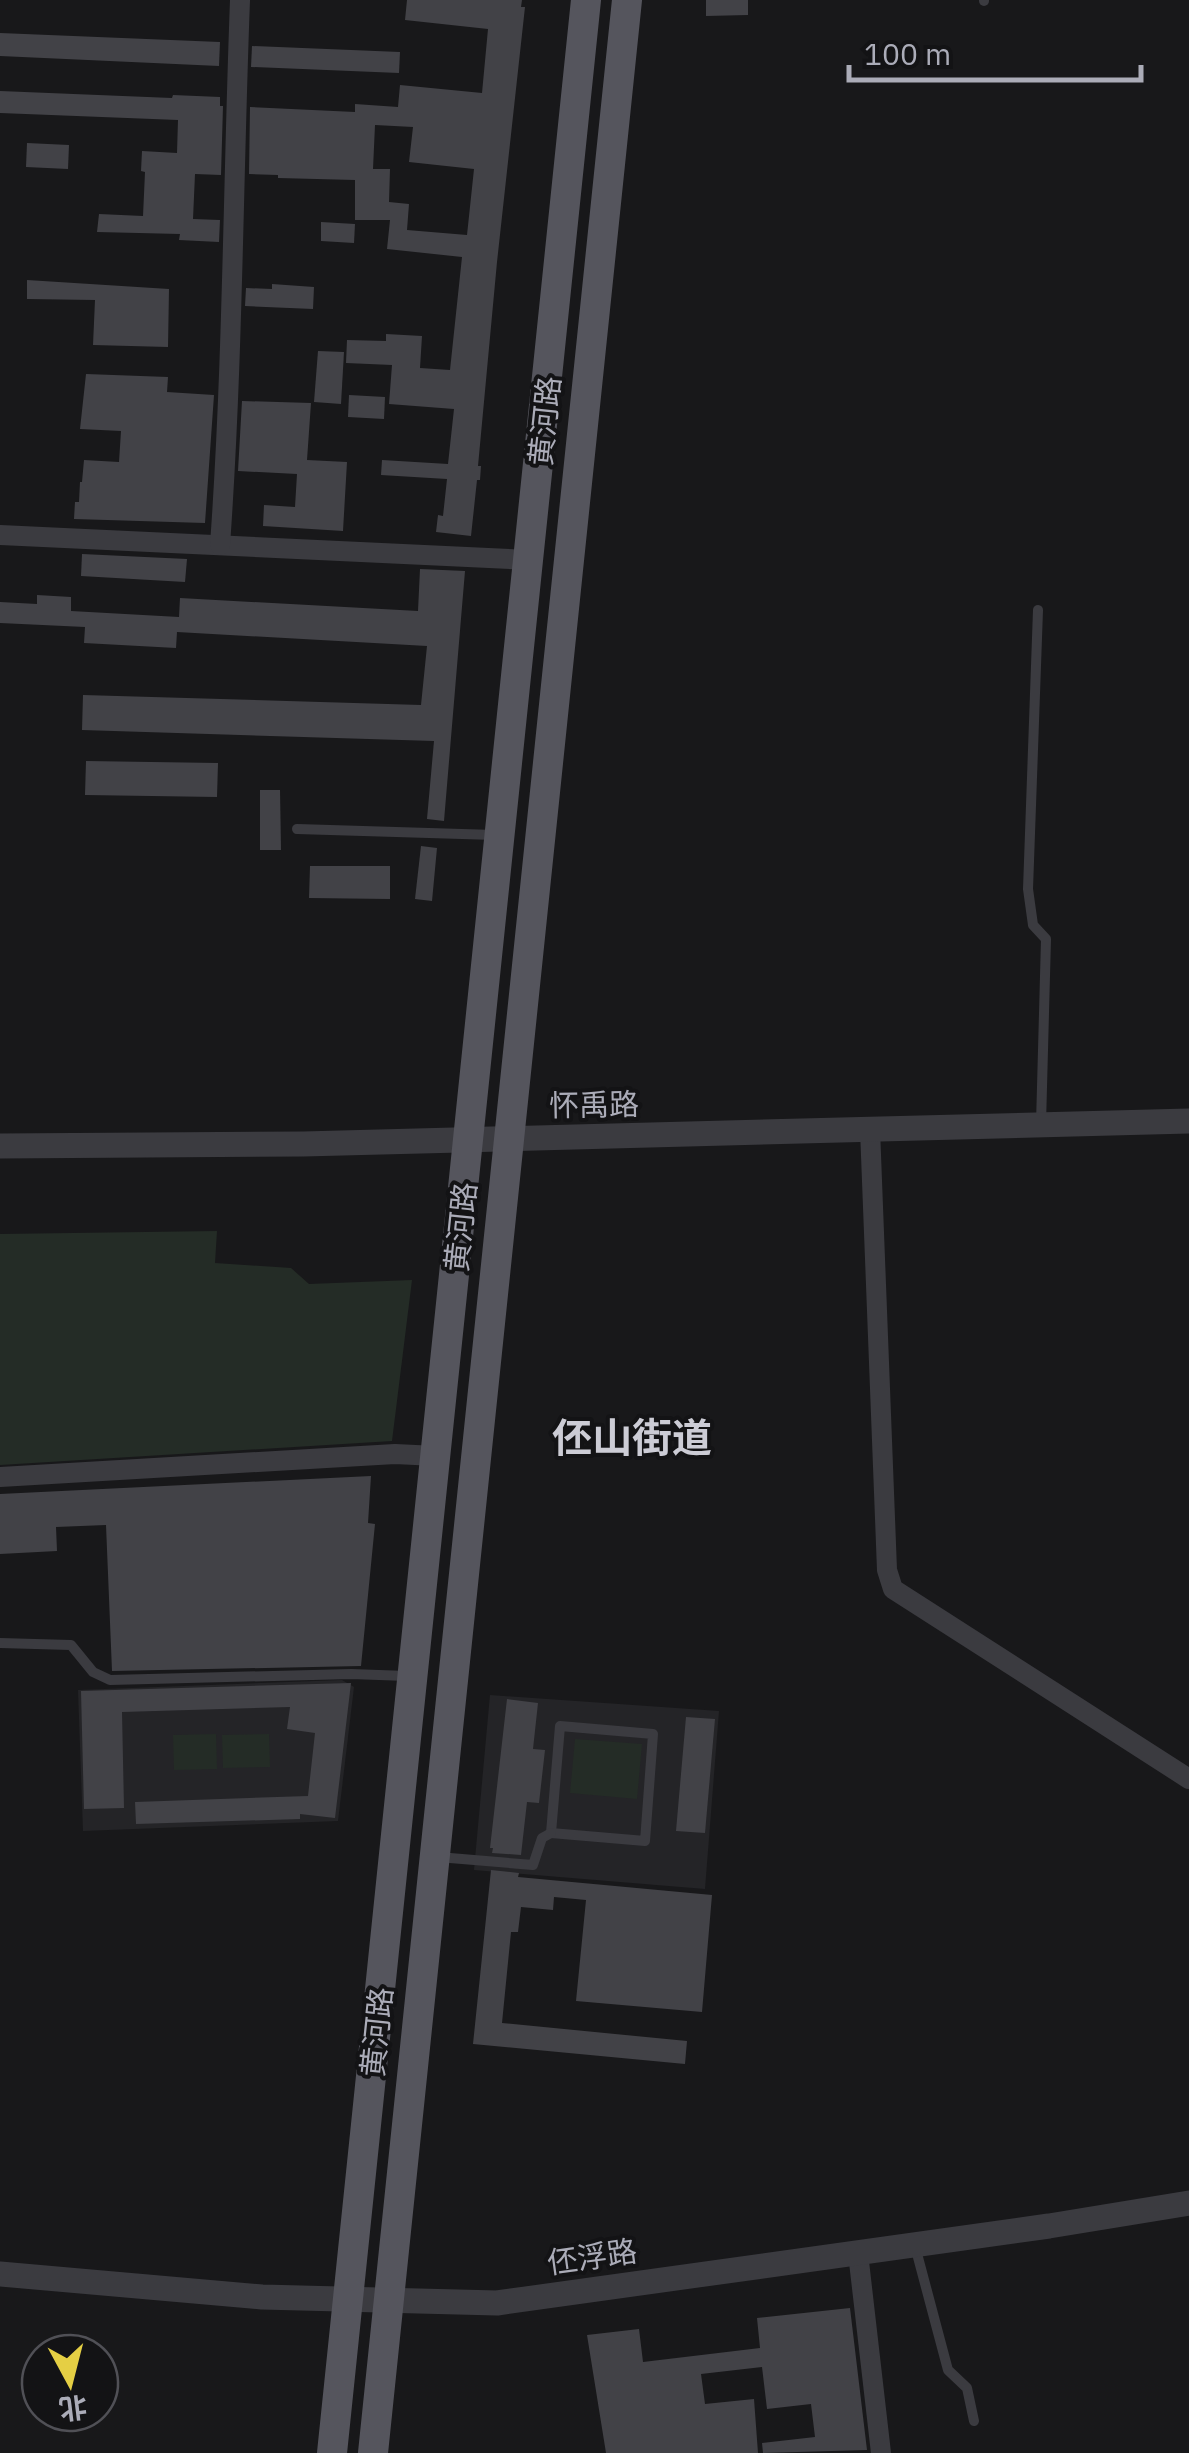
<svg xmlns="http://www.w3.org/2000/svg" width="1189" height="2453" font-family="'IBM Plex Sans','Noto Sans SC',sans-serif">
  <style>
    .built { fill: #242427 }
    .green { fill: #242c26 }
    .building { fill: #424247; fill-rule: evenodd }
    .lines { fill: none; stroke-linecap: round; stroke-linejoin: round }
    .service { stroke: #3b3b40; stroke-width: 10 }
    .minor { stroke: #3b3b40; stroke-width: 20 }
    .tertiary { stroke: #3b3b40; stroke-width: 25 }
    .primary { stroke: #55555d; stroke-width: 30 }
    .labels { text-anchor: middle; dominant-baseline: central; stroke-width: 8; stroke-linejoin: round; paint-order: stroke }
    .street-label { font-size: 30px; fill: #abacb8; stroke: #131315 }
    .district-label { font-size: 40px; font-weight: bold; fill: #ccccd5; stroke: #131315 }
  </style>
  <rect width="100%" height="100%" fill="#18181a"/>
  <!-- built -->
  <g class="built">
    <path d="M342,1680L354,1687L338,1821L83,1831L78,1690Z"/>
    <path d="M490,1695L719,1711L705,1889L474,1870Z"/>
  </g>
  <!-- green -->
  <g class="green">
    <path d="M217,1231L215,1263L291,1268L309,1284L412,1280L392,1441L0,1465V1234Z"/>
    <path d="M216,1734L217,1769L174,1770L173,1735Z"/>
    <path d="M269,1734L270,1767L223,1768L222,1735Z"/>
    <path d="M575,1739L642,1744L637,1799L570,1793Z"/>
  </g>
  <!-- building -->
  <g class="building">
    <path d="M407,0H522L521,7H525L497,262L478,466H481L480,480H477L471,536L436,532L438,515L443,516L447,479L381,475L382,460L448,464L454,409L389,404L392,365L346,363L347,340L386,341V334L422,336L420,368L450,370L462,257L387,249L390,220H355V180L278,178V175L249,174L250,107L355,112V104L398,107L400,85L482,93L488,29L405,20ZM375,125L413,127L409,162L474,169L467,235L407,230L409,204L389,202L390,169H373Z"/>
    <path d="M706,0H748V15L706,16Z"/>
    <path d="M0,33L220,42L219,66L0,56Z"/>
    <path d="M252,46L400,52L399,73L251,67Z"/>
    <path d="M0,91L172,98L173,95L220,97V106H223L221,175L195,174L193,219L220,220L219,242L179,240L180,234L97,232L99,214L143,216L145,172L141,171L142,151L177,153L178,120L0,113Z"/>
    <path d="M27,143L69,145L68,169L26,167Z"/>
    <path d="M321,222L355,224L354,243L321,241Z"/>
    <path d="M27,280L169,289L168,347L93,345L95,300L27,299Z"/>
    <path d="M272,284L314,287L313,309L245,306L246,288L272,289Z"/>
    <path d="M318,351L344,352L341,404L314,402Z"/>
    <path d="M86,374L168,377L167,392L214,395L205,523L74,519L75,502H79L80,482H82L84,460L119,462L121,431L80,429Z"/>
    <path d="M349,395L385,397L384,419L348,417Z"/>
    <path d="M242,401L311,403L307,460L347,462L343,531L263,526L264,505L295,507L297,474L238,471Z"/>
    <path d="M82,554L187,559L185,582L81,576Z"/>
    <path d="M420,569L465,571L444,821L427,819L434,741L82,730L83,695L421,705L427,646L177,632L176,648L84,643L85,627L0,623V602L37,604V595L71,597V611L179,617L180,598L418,611Z"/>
    <path d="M86,761L218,763L217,797L85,795Z"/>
    <path d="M260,790H280L281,850H260Z"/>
    <path d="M421,846L437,848L432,901L415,899Z"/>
    <path d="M310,866H390V899L309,898Z"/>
    <path d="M371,1476L368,1523L375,1524L361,1666L112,1671L106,1525L56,1527L57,1551L0,1554V1494Z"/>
    <path d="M351,1683L335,1818L300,1814V1819L136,1824L135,1802L308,1796L315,1733L287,1729L290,1707L122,1712L124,1808L84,1809L81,1691Z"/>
    <path d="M507,1699L538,1703L533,1749L545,1750L539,1803L527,1802L521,1855L492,1853L493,1848H490Z"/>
    <path d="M686,1717L715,1719L705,1833L676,1831Z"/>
    <path d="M491,1870L519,1873L518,1877L712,1895L702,2012L576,2001L586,1900L554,1897L553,1910L521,1907L518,1932H511L502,2023L687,2041L685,2064L473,2044Z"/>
    <path d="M850,2308L867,2450L763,2453L762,2443L815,2437L811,2404L767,2409L762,2367L701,2374L705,2404L754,2399L758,2453H606L587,2335L639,2329L643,2362L760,2348L757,2318Z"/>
  </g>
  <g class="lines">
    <!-- service -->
    <g class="service">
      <path d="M984,1V0"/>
      <path d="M1038,610L1028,889L1033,925L1046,939L1041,1124"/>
      <path d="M297,829L495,835"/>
      <path d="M0,1643L71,1645L93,1672L110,1680L351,1674L407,1676"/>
      <path d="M560,1726L653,1734L645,1841L551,1833Z"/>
      <path d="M438,1857L533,1865L542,1838L551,1833"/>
      <path d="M915,2246L948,2370L967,2388L974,2421"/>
    </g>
    <!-- minor -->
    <g class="minor">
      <path d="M0,535L530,560"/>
      <path d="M220,545C233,364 233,182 240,0"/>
      <path d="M870,1129L887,1570L893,1589L1189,1779"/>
      <path d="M0,1477L395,1454L436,1456"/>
      <path d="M858,2253L881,2453"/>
    </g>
    <!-- tertiary -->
    <g class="tertiary">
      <path d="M0,1146L303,1144L1189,1121"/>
      <path d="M0,2274L262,2297L497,2303L1049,2226L1189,2203"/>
    </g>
    <!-- primary -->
    <g class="primary">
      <path d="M332,2453L586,0"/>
      <path d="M373,2453L627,0"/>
    </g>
  </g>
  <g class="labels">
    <!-- street labels -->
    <g class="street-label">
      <text transform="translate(544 421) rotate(-84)">黄河路</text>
      <text transform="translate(594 1104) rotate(-1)">怀禹路</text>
      <text transform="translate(460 1227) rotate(-84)">黄河路</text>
      <text transform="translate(376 2032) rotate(-84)">黄河路</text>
      <text transform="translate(592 2256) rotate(-8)">伾浮路</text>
    </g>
    <!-- district labels -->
    <g class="district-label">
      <text x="632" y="1437">伾山街道</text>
    </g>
  </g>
  <!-- north arrow -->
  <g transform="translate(70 2383) rotate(173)"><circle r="48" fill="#131315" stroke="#505056" stroke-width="2.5"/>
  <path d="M0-8L18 38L0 25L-18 38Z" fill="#e5cf44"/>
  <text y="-15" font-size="28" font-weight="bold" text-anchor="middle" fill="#abacb8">北</text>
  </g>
  <!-- scale -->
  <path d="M849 65v15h292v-15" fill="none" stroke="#abacb8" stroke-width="5"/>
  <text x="864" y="65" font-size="30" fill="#abacb8" stroke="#131315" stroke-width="8" paint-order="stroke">100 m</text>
</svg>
